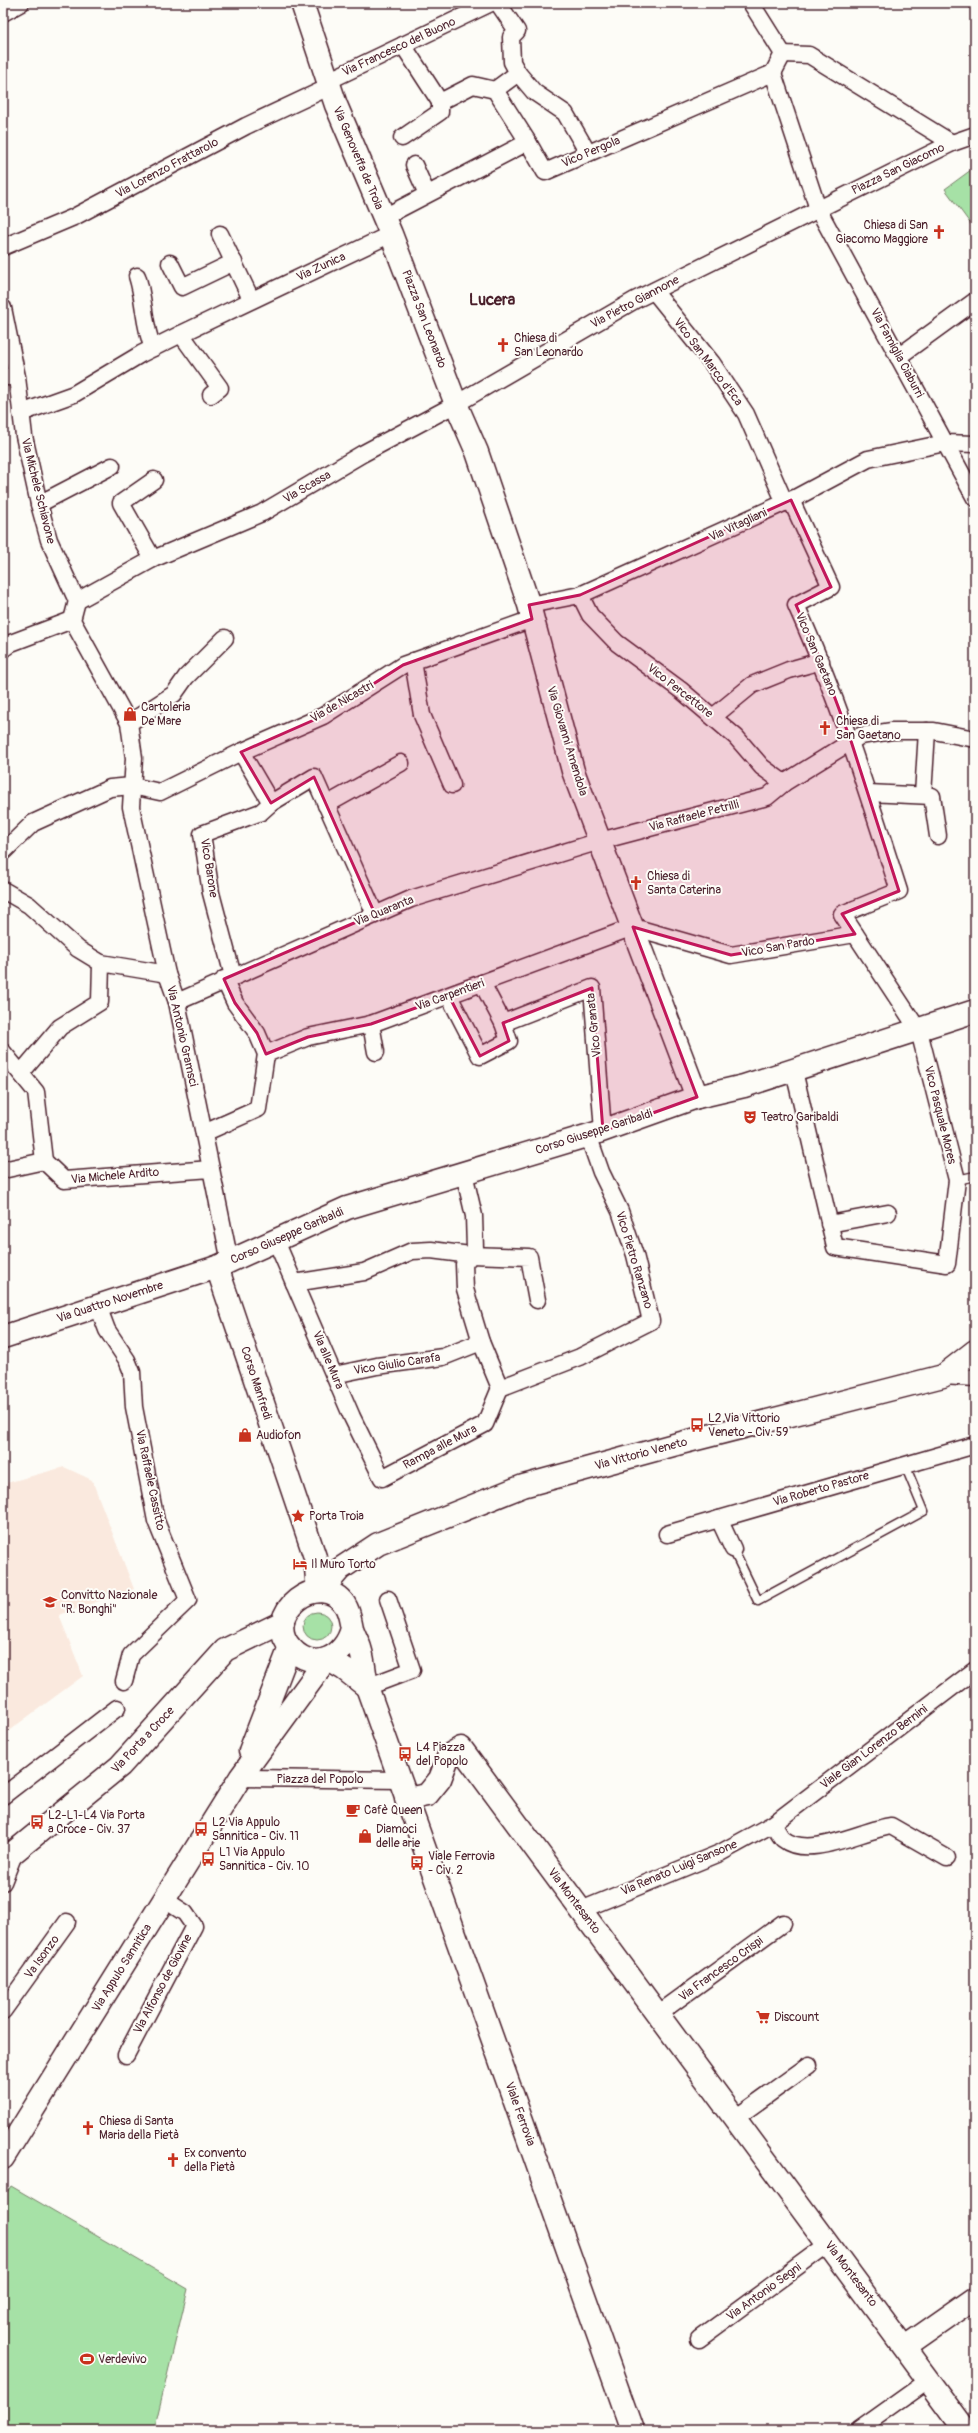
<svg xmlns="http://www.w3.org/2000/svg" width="978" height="2433" font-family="Pangolin,sans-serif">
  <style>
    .built { fill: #fae9de }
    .green { fill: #a6e1a6; stroke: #788068 }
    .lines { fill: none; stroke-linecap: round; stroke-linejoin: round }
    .lane-casing { stroke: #4a1f2b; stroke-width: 11 }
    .street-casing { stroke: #4a1f2b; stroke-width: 19 }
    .secondary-casing { stroke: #4a1f2b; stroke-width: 25 }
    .lane { stroke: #fdfcf7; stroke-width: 8 }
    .street { stroke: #fdfcf7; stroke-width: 16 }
    .secondary { stroke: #fdfcf7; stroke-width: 22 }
    .marked { fill: #c2185b; fill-opacity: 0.2; stroke: #c2185b; stroke-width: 3; stroke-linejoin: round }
    .labels { text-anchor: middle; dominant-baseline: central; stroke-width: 4; stroke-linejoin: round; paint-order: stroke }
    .street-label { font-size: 12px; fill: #4a1f2b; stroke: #fdfcf7 }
    .poi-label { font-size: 12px; fill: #4a1f2b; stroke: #fdfcf7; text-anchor: start }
    .district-label { font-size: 16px; font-weight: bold; fill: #4a1f2b; stroke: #fdfcf7 }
  </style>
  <rect width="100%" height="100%" fill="#fdfcf7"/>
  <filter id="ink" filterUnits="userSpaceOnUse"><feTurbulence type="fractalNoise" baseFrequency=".025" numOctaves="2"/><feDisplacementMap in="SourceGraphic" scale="8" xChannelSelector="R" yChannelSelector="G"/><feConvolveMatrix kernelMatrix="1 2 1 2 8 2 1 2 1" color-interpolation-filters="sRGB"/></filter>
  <g filter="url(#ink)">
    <!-- built -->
    <path class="built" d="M64,1467L92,1480L134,1589L59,1615L83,1676L3,1735V1484Z"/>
    <!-- green -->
    <g class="green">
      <path d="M975,167V230L945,189Z"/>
      <circle cx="317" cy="1626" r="14"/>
      <path d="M11,2186L188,2289L154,2430H3V2199Z"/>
    </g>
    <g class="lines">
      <defs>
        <g id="lane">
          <path d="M957,1180L975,1176"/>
          <path d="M733,1549L758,1601L924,1511L905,1465"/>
        </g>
        <g id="street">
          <path d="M498,3L517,31L511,37L512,62L518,73L534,92L565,113L588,153"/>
          <path d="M751,3L783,54"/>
          <path d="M3,13L21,3"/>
          <path d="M403,45L440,102L473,85L495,90L528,142"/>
          <path d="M783,54L773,73L818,209L975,498"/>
          <path d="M783,54L809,55L952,143"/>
          <path d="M328,81L491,3"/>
          <path d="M495,90L518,73"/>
          <path d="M402,138L440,112V102"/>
          <path d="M414,165L427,194"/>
          <path d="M384,217L528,142L545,172L773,73"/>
          <path d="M220,234L251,299"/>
          <path d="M3,247L74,217L246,126L329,87"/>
          <path d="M170,263L182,287L234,262"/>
          <path d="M137,276C145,300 143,325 153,348"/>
          <path d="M654,291L712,363L746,414L785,503"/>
          <path d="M3,308L17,377L24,436L39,504L49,540L77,601"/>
          <path d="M181,334L220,388L211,395"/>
          <path d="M898,357L975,301"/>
          <path d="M3,377H17"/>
          <path d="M21,413L74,394L141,354L181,334L391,234"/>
          <path d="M791,500L831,587L796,605C838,698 868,794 899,891L842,914L919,1031L957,1180L947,1264L835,1247L794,1071"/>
          <path d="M39,504L112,466"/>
          <path d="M153,559L121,503L154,480"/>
          <path d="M580,595L590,615L617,643L682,691L736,737L762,767L784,783"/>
          <path d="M77,601L153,559L262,513L362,454L456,404L635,300L952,143L975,135"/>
          <path d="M77,601L72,620L129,723L134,758L131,807L167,974L177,1002L230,1262"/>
          <path d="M529,605L580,595L797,497L868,459L945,443L975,444"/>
          <path d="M3,649L11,643L72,620"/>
          <path d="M413,661L422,715L452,785"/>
          <path d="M713,717L752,685L789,670L821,661"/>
          <path d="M129,723L174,694L186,677L225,638"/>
          <path d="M241,752L271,803L314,777L375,914"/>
          <path d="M868,793L932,796L938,836"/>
          <path d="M923,795L927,731"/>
          <path d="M326,805L401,763"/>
          <path d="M3,852L33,823L110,788L132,786L160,792L241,752L323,716L403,665L532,619"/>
          <path d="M3,890L29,905L78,949L101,963L167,974"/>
          <path d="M233,976L211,893L202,834L261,812L271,803"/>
          <path d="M482,983L503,1023"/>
          <path d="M449,996L480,1056L509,1041L503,1023L592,988L603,1131"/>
          <path d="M177,1002L411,899L600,841L767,797L784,783L860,736L892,731H934L975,739"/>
          <path d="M371,1024L376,1052"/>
          <path d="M3,1052L36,1092L44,1161"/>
          <path d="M266,1054L308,1037L371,1024L633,927L731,955L855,934"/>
          <path d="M21,1073L60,1027L100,1002L101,963"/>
          <path d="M204,1133L258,1109L266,1054L257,1033L235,1003L224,979"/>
          <path d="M44,1161L64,1180L211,1169"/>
          <path d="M3,1170L44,1161"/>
          <path d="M464,1173L474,1216L475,1249L464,1264L465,1289L481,1342L500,1388"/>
          <path d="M829,1224L888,1213"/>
          <path d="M276,1241L352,1417L382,1478L485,1424L500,1388"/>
          <path d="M294,1283L364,1272L412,1251L431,1250L470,1255L529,1257L537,1300"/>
          <path d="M98,1306L107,1330L127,1360L132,1372L134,1407L156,1521L188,1600L131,1655L124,1681"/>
          <path d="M334,1375L377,1366L443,1357L481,1342"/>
          <path d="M943,1376L975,1378"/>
          <path d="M500,1388L580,1357L651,1321L635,1255L620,1211L601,1172L588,1135"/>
          <path d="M719,1519L733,1549"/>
          <path d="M667,1534L975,1445"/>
          <path d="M367,1687L412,1670L388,1599"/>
          <path d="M240,1778L400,1780"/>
          <path d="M3,1796L117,1708"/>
          <path d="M773,1824C776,1828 779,1835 783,1839C809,1860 862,1830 891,1826L947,1858"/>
          <path d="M3,1882L14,1854"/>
          <path d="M581,1910L720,1853L773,1824L975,1670"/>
          <path d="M3,2011L67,1922"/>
          <path d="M658,2014L783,1923"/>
          <path d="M126,2055L194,1926L185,1913L165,1900"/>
          <path d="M734,2119L809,2065"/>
          <path d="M699,2339L828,2244"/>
          <path d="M859,2430L929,2380"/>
        </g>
        <g id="secondary">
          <path d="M302,3L336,105L391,234L456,404L477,452L529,605L573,771L697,1097"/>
          <path d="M217,1267L315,1557L318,1591"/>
          <path d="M3,1337L217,1267L347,1208L596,1133L697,1097L744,1086L975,1011"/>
          <path d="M321,1591L340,1569L378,1544L523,1486L681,1443L943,1376L975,1351"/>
          <path d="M352,1628C345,1658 313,1673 291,1648C260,1614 320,1568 345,1605C350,1613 350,1620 352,1628C354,1635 358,1641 360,1648C364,1660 365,1675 367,1687L632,2430"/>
          <path d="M327,1659L344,1669L367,1687"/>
          <path d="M250,1751L290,1647"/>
          <path d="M406,1799L427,1795L440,1779L449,1755L461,1748L965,2430"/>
          <path d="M3,1861L120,1766L225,1650L283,1622"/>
          <path d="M3,2158L240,1778L327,1659"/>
          <path d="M905,2347L975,2298"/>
        </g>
      </defs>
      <!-- lane casing -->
      <use href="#lane" class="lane-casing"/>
      <!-- street casing -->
      <use href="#street" class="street-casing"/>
      <!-- secondary casing -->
      <use href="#secondary" class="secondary-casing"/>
      <!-- lane -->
      <use href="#lane" class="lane"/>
      <!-- street -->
      <use href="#street" class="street"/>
      <!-- secondary -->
      <use href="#secondary" class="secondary"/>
    </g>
  </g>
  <!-- marked area -->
  <path class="marked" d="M791,500L831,587L796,605L821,661L851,741L899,891L842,914L855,934L731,955L633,927L697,1097L603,1131L592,988L503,1023L509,1041L480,1056L449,996L371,1024L308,1037L266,1054L257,1033L235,1003L224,979L375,914L314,777L271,803L241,752L323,716L403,665L532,619L529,605L580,595Z"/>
  <!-- icons -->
  <defs>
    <symbol id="church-bare" viewBox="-9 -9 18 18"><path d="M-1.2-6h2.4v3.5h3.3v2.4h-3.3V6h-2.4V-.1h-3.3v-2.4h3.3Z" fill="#c8321e" stroke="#fdfcf7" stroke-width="2.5" paint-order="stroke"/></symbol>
    <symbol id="shop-bare" viewBox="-9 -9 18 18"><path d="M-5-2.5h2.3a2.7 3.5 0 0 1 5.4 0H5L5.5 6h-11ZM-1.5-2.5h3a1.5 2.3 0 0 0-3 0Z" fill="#c8321e" stroke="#fdfcf7" stroke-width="2.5" paint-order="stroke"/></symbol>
    <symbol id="theatre-bare" viewBox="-9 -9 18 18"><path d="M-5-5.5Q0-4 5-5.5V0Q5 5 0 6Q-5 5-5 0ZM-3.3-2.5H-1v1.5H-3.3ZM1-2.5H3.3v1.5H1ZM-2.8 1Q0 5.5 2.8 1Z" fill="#c8321e" stroke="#fdfcf7" stroke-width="2.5" paint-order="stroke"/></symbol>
    <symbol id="bus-bare" viewBox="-9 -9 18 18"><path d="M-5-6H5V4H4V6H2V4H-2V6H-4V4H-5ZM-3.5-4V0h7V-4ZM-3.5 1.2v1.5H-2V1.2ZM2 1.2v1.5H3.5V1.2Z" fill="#c8321e" stroke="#fdfcf7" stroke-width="2.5" paint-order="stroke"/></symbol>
    <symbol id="sight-bare" viewBox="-9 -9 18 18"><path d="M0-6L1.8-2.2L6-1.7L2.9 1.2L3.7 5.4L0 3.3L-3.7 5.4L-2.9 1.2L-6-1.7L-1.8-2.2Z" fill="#c8321e" stroke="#fdfcf7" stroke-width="2.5" paint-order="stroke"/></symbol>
    <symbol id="hotel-bare" viewBox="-9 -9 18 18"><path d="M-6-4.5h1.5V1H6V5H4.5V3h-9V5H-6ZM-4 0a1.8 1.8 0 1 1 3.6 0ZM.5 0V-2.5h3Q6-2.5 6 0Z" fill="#c8321e" stroke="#fdfcf7" stroke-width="2.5" paint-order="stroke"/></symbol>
    <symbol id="school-bare" viewBox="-9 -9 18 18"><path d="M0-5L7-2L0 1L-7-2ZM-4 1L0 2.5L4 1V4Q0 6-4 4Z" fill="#c8321e" stroke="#fdfcf7" stroke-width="2.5" paint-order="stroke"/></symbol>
    <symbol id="cafe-bare" viewBox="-9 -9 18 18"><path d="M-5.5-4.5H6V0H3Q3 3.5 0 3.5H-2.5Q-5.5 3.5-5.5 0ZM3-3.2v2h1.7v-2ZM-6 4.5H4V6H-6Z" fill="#c8321e" stroke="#fdfcf7" stroke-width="2.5" paint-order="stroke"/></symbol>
    <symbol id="supermarket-bare" viewBox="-9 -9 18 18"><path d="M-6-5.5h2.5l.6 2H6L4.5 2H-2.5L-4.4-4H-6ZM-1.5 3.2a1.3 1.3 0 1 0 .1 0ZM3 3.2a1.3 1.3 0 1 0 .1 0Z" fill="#c8321e" stroke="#fdfcf7" stroke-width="2.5" paint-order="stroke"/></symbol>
    <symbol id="stadium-bare" viewBox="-9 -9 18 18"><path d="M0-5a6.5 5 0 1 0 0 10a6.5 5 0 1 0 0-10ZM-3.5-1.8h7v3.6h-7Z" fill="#c8321e" stroke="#fdfcf7" stroke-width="2.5" paint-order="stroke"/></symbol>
  </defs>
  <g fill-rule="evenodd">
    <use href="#church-bare" x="929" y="222" width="20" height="20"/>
    <use href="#church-bare" x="493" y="335" width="20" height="20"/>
    <use href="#shop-bare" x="120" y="704" width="20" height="20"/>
    <use href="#church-bare" x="815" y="718" width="20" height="20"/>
    <use href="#church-bare" x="626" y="873" width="20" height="20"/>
    <use href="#theatre-bare" x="740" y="1107" width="20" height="20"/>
    <use href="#bus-bare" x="687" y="1415" width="20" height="20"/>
    <use href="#shop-bare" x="235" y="1425" width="20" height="20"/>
    <use href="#sight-bare" x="288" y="1506" width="20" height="20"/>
    <use href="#hotel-bare" x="290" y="1554" width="20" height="20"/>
    <use href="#school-bare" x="40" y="1592" width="20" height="20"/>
    <use href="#bus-bare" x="395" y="1744" width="20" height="20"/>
    <use href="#cafe-bare" x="343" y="1800" width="20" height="20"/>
    <use href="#bus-bare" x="27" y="1812" width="20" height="20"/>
    <use href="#bus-bare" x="191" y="1819" width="20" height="20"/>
    <use href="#shop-bare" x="355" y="1826" width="20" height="20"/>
    <use href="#bus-bare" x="198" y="1849" width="20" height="20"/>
    <use href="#bus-bare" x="407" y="1853" width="20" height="20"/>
    <use href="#supermarket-bare" x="753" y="2007" width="20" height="20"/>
    <use href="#church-bare" x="78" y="2118" width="20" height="20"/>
    <use href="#church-bare" x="163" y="2150" width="20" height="20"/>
    <use href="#stadium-bare" x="77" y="2349" width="20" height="20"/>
  </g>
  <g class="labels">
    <!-- street labels -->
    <g class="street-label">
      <text transform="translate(399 47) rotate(-25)">Via Francesco del Buono</text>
      <text transform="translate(591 152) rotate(-23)">Vico Pergola</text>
      <text transform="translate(358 158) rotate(67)">Via Genoveffa de Troia</text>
      <text transform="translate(167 168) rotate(-28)">Via Lorenzo Frattarolo</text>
      <text transform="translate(898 169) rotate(-26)">Piazza San Giacomo</text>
      <text transform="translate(321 267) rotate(-25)">Via Zunica</text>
      <text transform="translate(635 302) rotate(-28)">Via Pietro Giannone</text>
      <text transform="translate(424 319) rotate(69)">Piazza San Leonardo</text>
      <text transform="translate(897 353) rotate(62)">Via Famiglia Ciaburri</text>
      <text transform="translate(708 362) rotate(53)">Vico San Marco d'Eca</text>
      <text transform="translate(307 487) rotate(-30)">Via Scassa</text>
      <text transform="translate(38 491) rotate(76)">Via Michele Schiavone</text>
      <text transform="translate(738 525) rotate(-25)">Via Vitagliani</text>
      <text transform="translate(816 654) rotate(67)">Vico San Gaetano</text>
      <text transform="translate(680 691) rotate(38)">Vico Percettore</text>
      <text transform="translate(342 702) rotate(-30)">Via de Nicastri</text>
      <text transform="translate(567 741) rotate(73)">Via Giovanni Amendola</text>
      <text transform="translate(694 816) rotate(-15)">Via Raffaele Petrilli</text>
      <text transform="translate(209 868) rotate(81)">Vico Barone</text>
      <text transform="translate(384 911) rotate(-22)">Via Quaranta</text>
      <text transform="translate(778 947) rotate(-10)">Vico San Pardo</text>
      <text transform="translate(450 995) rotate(-20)">Via Carpentieri</text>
      <text transform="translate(594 1025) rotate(-96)">Vico Granata</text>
      <text transform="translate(182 1036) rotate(77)">Via Antonio Gramsci</text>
      <text transform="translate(940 1115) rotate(76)">Vico Pasquale Mores</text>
      <text transform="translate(594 1132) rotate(-18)">Corso Giuseppe Garibaldi</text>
      <text transform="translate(115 1176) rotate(-5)">Via Michele Ardito</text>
      <text transform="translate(287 1236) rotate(-24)">Corso Giuseppe Garibaldi</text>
      <text transform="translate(634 1260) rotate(73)">Vico Pietro Ranzano</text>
      <text transform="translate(110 1302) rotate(-18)">Via Quattro Novembre</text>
      <text transform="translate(328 1360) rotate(67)">Via alle Mura</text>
      <text transform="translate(397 1364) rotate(-9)">Vico Giulio Carafa</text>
      <text transform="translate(256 1383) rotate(72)">Corso Manfredi</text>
      <text transform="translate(440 1447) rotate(-28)">Rampa alle Mura</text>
      <text transform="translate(641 1454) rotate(-15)">Via Vittorio Veneto</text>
      <text transform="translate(150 1480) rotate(78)">Via Raffaele Cassitto</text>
      <text transform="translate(821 1489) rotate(-16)">Via Roberto Pastore</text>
      <text transform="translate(143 1740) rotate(-47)">Via Porta a Croce</text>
      <text transform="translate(874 1747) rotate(-37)">Viale Gian Lorenzo Bernini</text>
      <text x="320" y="1779">Piazza del Popolo</text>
      <text transform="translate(679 1868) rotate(-23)">Via Renato Luigi Sansone</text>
      <text transform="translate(574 1901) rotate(53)">Via Montesanto</text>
      <text transform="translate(42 1957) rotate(-54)">Va Isonzo</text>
      <text transform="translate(122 1968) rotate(-58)">Via Appulo Sannitica</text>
      <text transform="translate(721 1969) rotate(-36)">Via Francesco Crispi</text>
      <text transform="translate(163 1984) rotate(-62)">Via Alfonso de Giovine</text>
      <text transform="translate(520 2114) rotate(70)">Viale Ferrovia</text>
      <text transform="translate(851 2274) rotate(53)">Via Montesanto</text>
      <text transform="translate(764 2292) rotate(-36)">Via Antonio Segni</text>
    </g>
    <!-- poi labels -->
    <g class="poi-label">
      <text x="928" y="225" text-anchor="end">Chiesa di San<tspan x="928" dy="14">Giacomo Maggiore</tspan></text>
      <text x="514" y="338">Chiesa di<tspan x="514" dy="14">San Leonardo</tspan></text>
      <text x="141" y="707">Cartoleria<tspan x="141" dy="14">De Mare</tspan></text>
      <text x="836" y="721">Chiesa di<tspan x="836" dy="14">San Gaetano</tspan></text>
      <text x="647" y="876">Chiesa di<tspan x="647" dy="14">Santa Caterina</tspan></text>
      <text x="761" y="1117">Teatro Garibaldi</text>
      <text x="708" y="1418">L2 Via Vittorio<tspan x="708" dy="14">Veneto - Civ. 59</tspan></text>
      <text x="256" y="1435">Audiofon</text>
      <text x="309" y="1516">Porta Troia</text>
      <text x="311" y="1564">Il Muro Torto</text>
      <text x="61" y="1595">Convitto Nazionale<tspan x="61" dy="14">"R. Bonghi"</tspan></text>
      <text x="416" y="1747">L4 Piazza<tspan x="416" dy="14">del Popolo</tspan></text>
      <text x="364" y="1810">Cafè Queen</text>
      <text x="48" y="1815">L2-L1-L4 Via Porta<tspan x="48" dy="14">a Croce - Civ. 37</tspan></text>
      <text x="212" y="1822">L2 Via Appulo<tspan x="212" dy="14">Sannitica - Civ. 11</tspan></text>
      <text x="376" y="1829">Diamoci<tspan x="376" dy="14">delle arie</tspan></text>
      <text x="219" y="1852">L1 Via Appulo<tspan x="219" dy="14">Sannitica - Civ. 10</tspan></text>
      <text x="428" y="1856">Viale Ferrovia<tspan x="428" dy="14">- Civ. 2</tspan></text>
      <text x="774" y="2017">Discount</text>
      <text x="99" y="2121">Chiesa di Santa<tspan x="99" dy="14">Maria della Pietà</tspan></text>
      <text x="184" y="2153">Ex convento<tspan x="184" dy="14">della Pietà</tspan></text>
      <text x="98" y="2359">Verdevivo</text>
    </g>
    <!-- district labels -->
    <g class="district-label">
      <text x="492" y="300">Lucera</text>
    </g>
  </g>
  <!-- margin -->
  <rect width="978" height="2433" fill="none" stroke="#fdfcf7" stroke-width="16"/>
  <rect x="8" y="8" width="962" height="2417" fill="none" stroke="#4a1f2b" stroke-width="1.5" filter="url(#ink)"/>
</svg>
